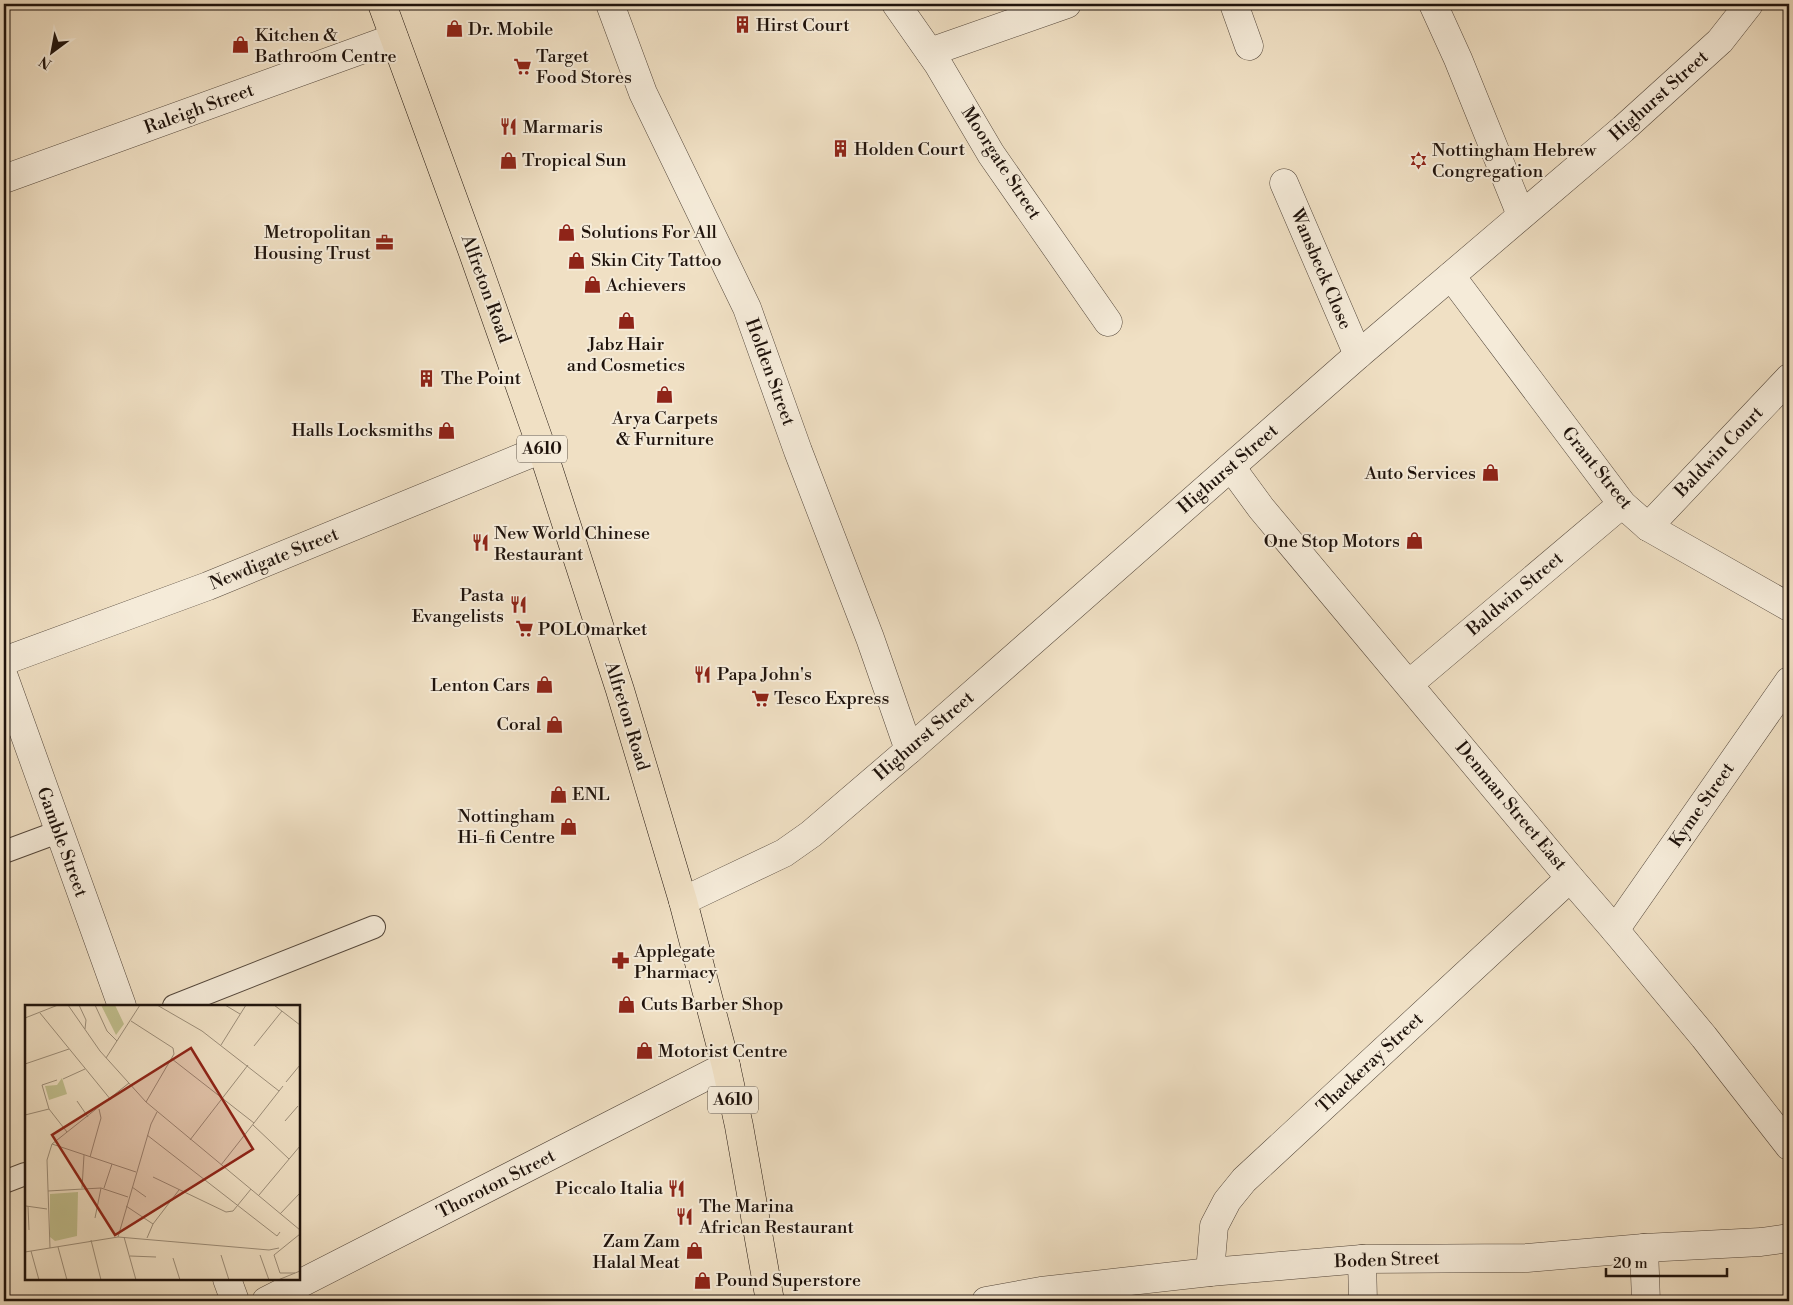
<svg xmlns="http://www.w3.org/2000/svg" width="1793" height="1305" font-family="'Libre Bodoni',serif">
  <style>
    .lines { fill: none; stroke-linecap: round; stroke-linejoin: round }
    .service-casing { stroke: #53463a; stroke-width: 24 }
    .minor-casing { stroke: #53463a; stroke-width: 29 }
    .primary-casing { stroke: #1f130c; stroke-width: 29 }
    .service { stroke: #f5ebd9; stroke-width: 22 }
    .minor { stroke: #f5ebd9; stroke-width: 28 }
    .primary { stroke: #f0e0c4; stroke-width: 28 }
    .labels { text-anchor: middle; dominant-baseline: central; stroke-width: 4; stroke-linejoin: round; paint-order: stroke }
    .shield { fill: #f5ebd9; stroke: #5f544a; stroke-width: 1 }
    .shield-label { font-size: 16px; font-weight: bold; fill: #1f130c }
    .poi-label { font-size: 18px; fill: #1f130c; stroke: #f5ebd9; text-anchor: start }
    .street-label { font-size: 18px; fill: #1f130c; stroke: #f5ebd9 }
    .inset-road { fill: none; stroke: #9c8e7a; stroke-width: 1 }
    .view { fill: #8f2418; fill-opacity: 0.15; stroke: #8f2418; stroke-width: 2.5 }
    .inset-edge { fill: none; stroke: #1f130c; stroke-width: 2.5 }
  </style>
  <rect width="100%" height="100%" fill="#f0e0c4"/>
  <filter id="stains"><feTurbulence type="fractalNoise" baseFrequency=".004" numOctaves="4"/><feColorMatrix values="0 0 0 0 .2 0 0 0 0 .09 0 0 0 0 .02 0 0 0 .5 -.17"/></filter>
  <radialGradient id="worn" r=".72"><stop offset=".6" stop-color="#630" stop-opacity="0"/><stop offset="1" stop-color="#630" stop-opacity=".3"/></radialGradient>
  <g class="lines">
    <defs>
      <g id="service">
        <path d="M4,852L58,832"/>
        <path d="M174,1006L374,927"/>
        <path d="M4,1182L25,1174"/>
      </g>
      <g id="minor">
        <path d="M610,4L643,93L747,308L798,451L870,638L909,750"/>
        <path d="M896,4L938,64L991,154L1108,322"/>
        <path d="M1234,4L1249,46"/>
        <path d="M1433,4L1458,59L1521,215"/>
        <path d="M930,52L1067,4"/>
        <path d="M4,179L394,38"/>
        <path d="M1284,183L1358,355"/>
        <path d="M1451,276L1622,504L1648,527L1789,607"/>
        <path d="M1231,467L1261,508L1570,878L1615,930L1704,1037L1789,1146"/>
        <path d="M1648,527L1789,378"/>
        <path d="M4,661L208,586L542,449"/>
        <path d="M4,677L122,1006"/>
        <path d="M1409,684L1622,504"/>
        <path d="M683,901L784,853L811,834L909,750L1358,355L1623,129L1720,41L1749,4"/>
        <path d="M1615,930L1789,681"/>
        <path d="M1644,1248L1646,1301"/>
        <path d="M1362,1259L1363,1301"/>
        <path d="M1210,1272L1214,1226L1227,1201L1244,1180L1570,878"/>
        <path d="M227,1279L235,1301"/>
        <path d="M266,1301L726,1066"/>
        <path d="M986,1301L1041,1291L1210,1272L1362,1259L1527,1258L1644,1248L1761,1242L1789,1238"/>
      </g>
      <path id="primary" d="M382,4L472,250L542,449L620,690L683,901L726,1066L739,1126L770,1301"/>
    </defs>
    <!-- service casing -->
    <use href="#service" class="service-casing"/>
    <!-- minor casing -->
    <use href="#minor" class="minor-casing"/>
    <!-- primary casing -->
    <use href="#primary" class="primary-casing"/>
    <!-- service -->
    <use href="#service" class="service"/>
    <!-- minor -->
    <use href="#minor" class="minor"/>
    <!-- primary -->
    <use href="#primary" class="primary"/>
  </g>
  <!-- icons -->
  <defs>
    <symbol id="building-bare" viewBox="-9 -9 18 18"><path d="M-4-6H4V6H1V3H-1V6H-4ZM-2.5-4.3h1.7v1.8h-1.7ZM.8-4.3h1.7v1.8H.8ZM-2.5-1h1.7V.8h-1.7ZM.8-1h1.7V.8H.8Z" fill="#8f2418" stroke="#f5ebd9" stroke-width="2.5" paint-order="stroke"/></symbol>
    <symbol id="shop-bare" viewBox="-9 -9 18 18"><path d="M-5-2.5h2.3a2.7 3.5 0 0 1 5.4 0H5L5.5 6h-11ZM-1.5-2.5h3a1.5 2.3 0 0 0-3 0Z" fill="#8f2418" stroke="#f5ebd9" stroke-width="2.5" paint-order="stroke"/></symbol>
    <symbol id="supermarket-bare" viewBox="-9 -9 18 18"><path d="M-6-5.5h2.5l.6 2H6L4.5 2H-2.5L-4.4-4H-6ZM-1.5 3.2a1.3 1.3 0 1 0 .1 0ZM3 3.2a1.3 1.3 0 1 0 .1 0Z" fill="#8f2418" stroke="#f5ebd9" stroke-width="2.5" paint-order="stroke"/></symbol>
    <symbol id="restaurant-bare" viewBox="-9 -9 18 18"><path d="M-5-6h1v4h1v-4h1v4h1v-4h1v5L-1.5 .5V6h-2V.5L-5-1ZM5-6V6H3V1.5H1.5Q1.5-4 5-6Z" fill="#8f2418" stroke="#f5ebd9" stroke-width="2.5" paint-order="stroke"/></symbol>
    <symbol id="synagogue-bare" viewBox="-9 -9 18 18"><path d="M0-6.5L5.6 3.2H-5.6ZM0 6.5L5.6-3.2H-5.6Z" fill="#8f2418" stroke="#f5ebd9" stroke-width="2.5" paint-order="stroke"/></symbol>
    <symbol id="office-bare" viewBox="-9 -9 18 18"><path d="M-6-3h4V-5.5h4V-3h4V5H-6ZM-1-4.5V-3h2v-1.5ZM-6 0V1H6V0Z" fill="#8f2418" stroke="#f5ebd9" stroke-width="2.5" paint-order="stroke"/></symbol>
    <symbol id="pharmacy-bare" viewBox="-9 -9 18 18"><path d="M-2-6h4v4h4v4h-4v4h-4v-4h-4v-4h4Z" fill="#8f2418" stroke="#f5ebd9" stroke-width="2.5" paint-order="stroke"/></symbol>
  </defs>
  <g fill-rule="evenodd">
    <use href="#building-bare" x="730" y="12" width="25" height="25"/>
    <use href="#shop-bare" x="442" y="16" width="25" height="25"/>
    <use href="#shop-bare" x="228" y="32" width="25" height="25"/>
    <use href="#supermarket-bare" x="510" y="54" width="25" height="25"/>
    <use href="#restaurant-bare" x="496" y="114" width="25" height="25"/>
    <use href="#building-bare" x="828" y="136" width="25" height="25"/>
    <use href="#shop-bare" x="496" y="148" width="25" height="25"/>
    <use href="#synagogue-bare" x="1406" y="148" width="25" height="25"/>
    <use href="#shop-bare" x="554" y="220" width="25" height="25"/>
    <use href="#office-bare" x="372" y="230" width="25" height="25"/>
    <use href="#shop-bare" x="564" y="248" width="25" height="25"/>
    <use href="#shop-bare" x="580" y="272" width="25" height="25"/>
    <use href="#shop-bare" x="614" y="308" width="25" height="25"/>
    <use href="#building-bare" x="414" y="366" width="25" height="25"/>
    <use href="#shop-bare" x="652" y="382" width="25" height="25"/>
    <use href="#shop-bare" x="434" y="418" width="25" height="25"/>
    <use href="#shop-bare" x="1478" y="460" width="25" height="25"/>
    <use href="#shop-bare" x="1402" y="528" width="25" height="25"/>
    <use href="#restaurant-bare" x="468" y="530" width="25" height="25"/>
    <use href="#restaurant-bare" x="506" y="592" width="25" height="25"/>
    <use href="#supermarket-bare" x="512" y="616" width="25" height="25"/>
    <use href="#restaurant-bare" x="690" y="662" width="25" height="25"/>
    <use href="#shop-bare" x="532" y="672" width="25" height="25"/>
    <use href="#supermarket-bare" x="748" y="686" width="25" height="25"/>
    <use href="#shop-bare" x="542" y="712" width="25" height="25"/>
    <use href="#shop-bare" x="546" y="782" width="25" height="25"/>
    <use href="#shop-bare" x="556" y="814" width="25" height="25"/>
    <use href="#pharmacy-bare" x="608" y="948" width="25" height="25"/>
    <use href="#shop-bare" x="614" y="992" width="25" height="25"/>
    <use href="#shop-bare" x="632" y="1038" width="25" height="25"/>
    <use href="#restaurant-bare" x="664" y="1176" width="25" height="25"/>
    <use href="#restaurant-bare" x="672" y="1204" width="25" height="25"/>
    <use href="#shop-bare" x="682" y="1238" width="25" height="25"/>
    <use href="#shop-bare" x="690" y="1268" width="25" height="25"/>
  </g>
  <g class="labels">
    <!-- shield labels -->
    <g class="shield">
      <rect x="517" y="435.5" width="50" height="27" rx="4"/>
      <rect x="708" y="1086.5" width="50" height="27" rx="4"/>
    </g>
    <g class="shield-label">
      <text x="542" y="449">A610</text>
      <text x="733" y="1100">A610</text>
    </g>
    <!-- poi labels -->
    <g class="poi-label">
      <text x="756" y="25">Hirst Court</text>
      <text x="468" y="29">Dr. Mobile</text>
      <text x="255" y="35">Kitchen &amp;<tspan x="255" dy="21">Bathroom Centre</tspan></text>
      <text x="536" y="56">Target<tspan x="536" dy="21">Food Stores</tspan></text>
      <text x="523" y="127">Marmaris</text>
      <text x="854" y="149">Holden Court</text>
      <text x="1432" y="150">Nottingham Hebrew<tspan x="1432" dy="21">Congregation</tspan></text>
      <text x="522" y="160">Tropical Sun</text>
      <text x="371" y="232" text-anchor="end">Metropolitan<tspan x="371" dy="21">Housing Trust</tspan></text>
      <text x="581" y="232">Solutions For All</text>
      <text x="591" y="260">Skin City Tattoo</text>
      <text x="606" y="285">Achievers</text>
      <text x="626" y="344" text-anchor="middle">Jabz Hair<tspan x="626" dy="21">and Cosmetics</tspan></text>
      <text x="441" y="378">The Point</text>
      <text x="665" y="418" text-anchor="middle">Arya Carpets<tspan x="665" dy="21">&amp; Furniture</tspan></text>
      <text x="433" y="430" text-anchor="end">Halls Locksmiths</text>
      <text x="1476" y="473" text-anchor="end">Auto Services</text>
      <text x="494" y="533">New World Chinese<tspan x="494" dy="21">Restaurant</tspan></text>
      <text x="1400" y="541" text-anchor="end">One Stop Motors</text>
      <text x="504" y="595" text-anchor="end">Pasta<tspan x="504" dy="21">Evangelists</tspan></text>
      <text x="538" y="629">POLOmarket</text>
      <text x="717" y="674">Papa John's</text>
      <text x="530" y="685" text-anchor="end">Lenton Cars</text>
      <text x="774" y="698">Tesco Express</text>
      <text x="541" y="724" text-anchor="end">Coral</text>
      <text x="572" y="794">ENL</text>
      <text x="555" y="816" text-anchor="end">Nottingham<tspan x="555" dy="21">Hi-fi Centre</tspan></text>
      <text x="634" y="951">Applegate<tspan x="634" dy="21">Pharmacy</tspan></text>
      <text x="641" y="1004">Cuts Barber Shop</text>
      <text x="658" y="1051">Motorist Centre</text>
      <text x="663" y="1188" text-anchor="end">Piccalo Italia</text>
      <text x="699" y="1206">The Marina<tspan x="699" dy="21">African Restaurant</tspan></text>
      <text x="680" y="1241" text-anchor="end">Zam Zam<tspan x="680" dy="21">Halal Meat</tspan></text>
      <text x="716" y="1280">Pound Superstore</text>
    </g>
    <!-- street labels -->
    <g class="street-label">
      <text transform="translate(1659 96) rotate(-42)">Highurst Street</text>
      <text transform="translate(199 109) rotate(-20)">Raleigh Street</text>
      <text transform="translate(1001 163) rotate(57)">Moorgate Street</text>
      <text transform="translate(1321 269) rotate(67)">Wansbeck Close</text>
      <text transform="translate(486 289) rotate(70)">Alfreton Road</text>
      <text transform="translate(770 372) rotate(70)">Holden Street</text>
      <text transform="translate(1719 452) rotate(-46)">Baldwin Court</text>
      <text transform="translate(1597 468) rotate(51)">Grant Street</text>
      <text transform="translate(1228 469) rotate(-41)">Highurst Street</text>
      <text transform="translate(274 559) rotate(-22)">Newdigate Street</text>
      <text transform="translate(1515 594) rotate(-40)">Baldwin Street</text>
      <text transform="translate(627 716) rotate(73)">Alfreton Road</text>
      <text transform="translate(924 736) rotate(-41)">Highurst Street</text>
      <text transform="translate(1702 805) rotate(-55)">Kyme Street</text>
      <text transform="translate(1511 806) rotate(50)">Denman Street East</text>
      <text transform="translate(62 842) rotate(70)">Gamble Street</text>
      <text transform="translate(1370 1063) rotate(-43)">Thackeray Street</text>
      <text transform="translate(496 1184) rotate(-27)">Thoroton Street</text>
      <text transform="translate(1387 1260) rotate(-2)">Boden Street</text>
    </g>
  </g>
  <!-- overview -->
  <g transform="translate(25 1005)">
    <rect width="275" height="275" fill="#f0e0c4"/>
    <path d="M76,0H90L99,19L91,30ZM37,73L42,89L24,95L20,81L32,80ZM53,187L52,231L30,236L25,232V189Z" fill="#c1c08f"/>
    <path class="inset-road" d="M43,0L75,46L121,97L275,225M54,0L61,15L60,24M70,0L82,26L92,36M132,0L177,26L254,86M200,0L215,9M249,0L275,20M15,8L86,95M0,13L33,0M106,16L148,43L149,49L121,97M196,40L221,0M229,41L257,6M81,53L115,0M147,54L229,118M0,59L44,44M38,74L60,64M261,77L275,60M52,96L63,112M24,104L17,80L32,75M0,110L24,104L42,127M260,116L273,101M228,120L264,154M122,130L252,231L255,227M165,135L223,60M27,139L104,78M27,139L111,167M65,152L76,113L74,104M196,160L258,81M128,172L201,207L208,206L226,184M107,182L121,192M57,183L59,150M79,183L87,159M23,186L76,183L103,192M234,190L275,141M1,201L22,204M3,201L4,225M101,201L128,219M255,209L275,188M70,213L76,183M93,232L126,119L132,107M99,232L111,275M122,233L128,219L154,185M66,235L76,275M33,242L42,275M25,243L22,155L27,139M6,246L14,275M0,247L93,232L244,245L254,243M196,250L204,275M235,250L244,275M105,251L131,252M148,253L155,275M270,268H255L249,250L275,229M253,275L275,266"/>
    <path class="view" d="M166,43L228,144L90,230L27,130Z"/>
    <rect width="275" height="275" class="inset-edge"/>
  </g>
  <!-- margin -->
  <rect width="1793" height="1305" fill="none" stroke="#f0e0c4" stroke-width="20"/>
  <rect x="5" y="5" width="1783" height="1295" fill="none" stroke="#1f130c" stroke-width="2.5"/>
  <rect x="10" y="10" width="1773" height="1285" fill="none" stroke="#1f130c"/>
  <!-- north arrow -->
  <g transform="translate(52 52) rotate(212)" stroke="#f5ebd9" stroke-width="4" paint-order="stroke">
  <path d="M0-4L9 19L0 12L-9 19Z" fill="#1f130c"/>
  <text y="-8" font-size="14" font-weight="bold" text-anchor="middle" fill="#1f130c">N</text>
  </g>
  <!-- scale -->
  <path d="M1606 1268v8h121v-8" fill="none" stroke="#1f130c" stroke-width="2.5"/>
  <text x="1613" y="1268" font-size="15" fill="#1f130c" stroke="#f5ebd9" stroke-width="4" paint-order="stroke">20 m</text>
  <rect width="100%" height="100%" filter="url(#stains)"/>
  <rect width="100%" height="100%" fill="url(#worn)"/>
</svg>
